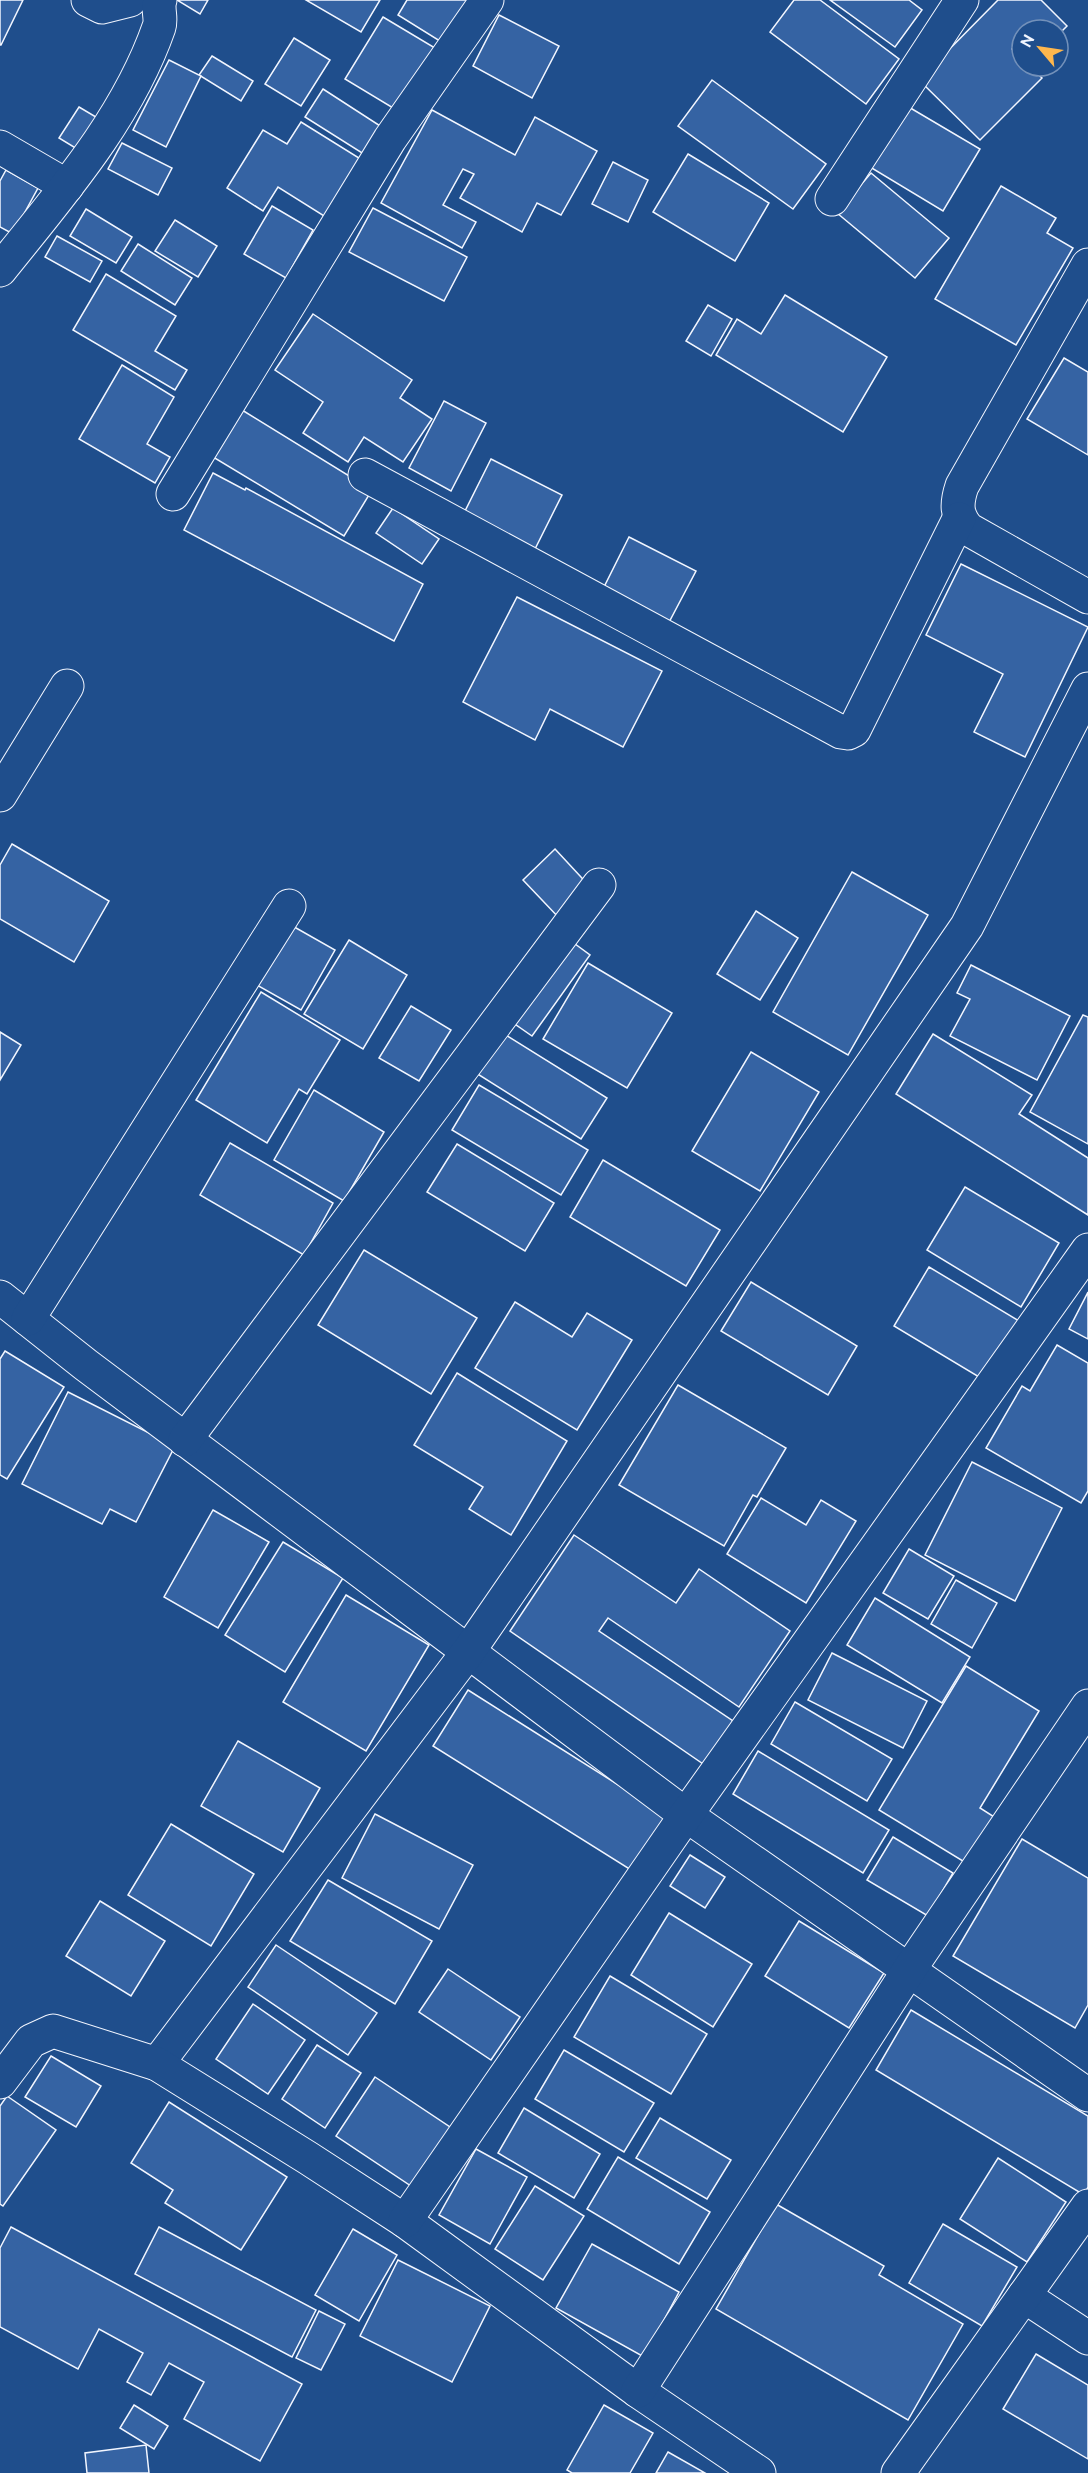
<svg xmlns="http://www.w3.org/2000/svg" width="1088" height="2473" font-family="Ubuntu,sans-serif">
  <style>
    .building { fill: #3563a3; stroke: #f2f6ff; stroke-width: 1.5 }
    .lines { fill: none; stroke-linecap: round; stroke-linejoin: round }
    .street-casing { stroke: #f2f6ff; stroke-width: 35 }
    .street { stroke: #1f4e8c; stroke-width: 33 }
  </style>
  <rect width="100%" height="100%" fill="#1f4e8c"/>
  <!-- building -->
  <g class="building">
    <path d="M0,0H23L1,45H0Z"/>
    <path d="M177,0H208L200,14Z"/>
    <path d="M306,0H380L361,32Z"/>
    <path d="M407,0H470L443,43L398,15Z"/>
    <path d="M794,0H820L899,59L866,104L770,32Z"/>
    <path d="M830,0H909L922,10L895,47Z"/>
    <path d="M998,0H1041L1067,26L1058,35V30H1022V39L1012,49L1022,58V66H1030L1042,78L980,140L919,80Z"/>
    <path d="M499,15L559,46L532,98L473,66Z"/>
    <path d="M383,17L435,48L398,111L345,79Z"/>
    <path d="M294,38L330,60L301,106L265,84Z"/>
    <path d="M212,56L253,81L241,101L199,75Z"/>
    <path d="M169,60L201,76L166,147L133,130Z"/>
    <path d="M712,80L826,164L793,209L678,126Z"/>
    <path d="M323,89L388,131L370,158L305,117Z"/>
    <path d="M907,106L980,149L943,211L870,167Z"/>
    <path d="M79,107L101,120L82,152L59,138Z"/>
    <path d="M432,110L515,155L535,117L597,151L561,215L537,203L522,232L460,198L474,174L463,169L443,205L476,222L462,248L381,203Z"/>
    <path d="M301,122L367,163L332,221L278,187L263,211L227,188L263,130L287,144Z"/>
    <path d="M122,143L172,168L158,195L108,169Z"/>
    <path d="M688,154L769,203L735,261L653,212Z"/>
    <path d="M613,162L648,180L628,222L592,204Z"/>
    <path d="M6,170L38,188L13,234L0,227V181Z"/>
    <path d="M871,173L949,238L915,278L837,213Z"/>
    <path d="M1001,186L1056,218L1047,233L1073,248L1016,345L935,299Z"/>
    <path d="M272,206L313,230L286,278L244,254Z"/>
    <path d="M373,208L467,257L444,301L349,252Z"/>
    <path d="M86,209L132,237L116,263L70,236Z"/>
    <path d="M175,220L217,246L198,277L155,251Z"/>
    <path d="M57,236L102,261L90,282L45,257Z"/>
    <path d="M138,244L192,278L175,305L121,271Z"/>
    <path d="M106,274L176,316L155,351L187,370L175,390L73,330Z"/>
    <path d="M785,295L887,357L843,432L716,355L737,319L761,334Z"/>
    <path d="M708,305L732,319L711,356L686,341Z"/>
    <path d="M313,314L412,380L400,398L432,419L403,462L364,437L348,462L303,433L323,402L275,370Z"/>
    <path d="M1064,358L1088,372V455L1027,419Z"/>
    <path d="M122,365L174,397L147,444L170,457L155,483L79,439Z"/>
    <path d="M444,401L486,423L451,491L409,468Z"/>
    <path d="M242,410L372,490L344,536L213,457Z"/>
    <path d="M491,459L562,495L534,551L463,515Z"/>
    <path d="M213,473L245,490L246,488L423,584L394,641L184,530Z"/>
    <path d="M393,508L439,539L422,564L376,533Z"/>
    <path d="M629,537L696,571L667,626L601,593Z"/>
    <path d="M961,564L1088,627L1025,757L974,732L1003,674L926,635Z"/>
    <path d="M517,597L662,671L623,747L550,709L535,740L463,702Z"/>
    <path d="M12,844L109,901L74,962L0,919V865Z"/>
    <path d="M555,849L593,890L561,920L523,880Z"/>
    <path d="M852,872L928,915L848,1055L773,1012Z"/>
    <path d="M756,911L798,938L760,1000L717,974Z"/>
    <path d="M282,920L335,950L301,1010L248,980Z"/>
    <path d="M349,940L407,975L363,1049L304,1014Z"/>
    <path d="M571,941L590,955L532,1036L512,1022Z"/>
    <path d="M588,963L672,1013L627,1088L543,1039Z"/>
    <path d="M971,965L1070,1016L1037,1080L950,1036L970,999L957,993Z"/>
    <path d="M261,992L340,1040L307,1094L299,1089L267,1143L196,1100Z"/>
    <path d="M411,1006L451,1030L419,1081L379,1058Z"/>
    <path d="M1083,1015L1088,1017V1144L1030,1112Z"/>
    <path d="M0,1032L21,1045L0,1080Z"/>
    <path d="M501,1032L607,1098L581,1139L476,1073Z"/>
    <path d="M933,1034L1032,1095L1019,1114L1088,1158V1215L896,1094Z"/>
    <path d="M751,1052L819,1092L760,1191L692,1151Z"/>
    <path d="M479,1085L588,1150L561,1195L452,1130Z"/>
    <path d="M314,1090L384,1132L344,1201L274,1160Z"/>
    <path d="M230,1143L333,1203L304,1255L200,1195Z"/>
    <path d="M457,1144L554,1203L525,1251L427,1192Z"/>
    <path d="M603,1160L720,1230L686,1286L570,1217Z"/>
    <path d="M965,1187L1059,1243L1021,1307L927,1250Z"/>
    <path d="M364,1250L477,1318L431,1394L318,1325Z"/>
    <path d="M929,1267L1019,1321L984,1380L894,1326Z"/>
    <path d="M751,1282L857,1346L828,1395L721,1331Z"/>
    <path d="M1088,1292V1339L1069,1329Z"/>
    <path d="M515,1302L572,1337L587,1313L632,1340L577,1430L475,1368Z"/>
    <path d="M1057,1345L1088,1363V1491L1081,1503L986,1448L1022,1386L1030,1391Z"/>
    <path d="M5,1351L64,1387L7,1479L0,1475V1359Z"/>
    <path d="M457,1373L567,1441L511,1535L469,1509L483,1487L414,1445Z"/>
    <path d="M678,1385L786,1448L757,1497L753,1495L724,1546L619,1485Z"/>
    <path d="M68,1392L175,1446L136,1522L110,1509L102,1524L22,1484Z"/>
    <path d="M972,1462L1062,1508L1015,1601L925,1555Z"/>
    <path d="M761,1498L806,1525L821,1500L856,1521L806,1603L727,1554Z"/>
    <path d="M213,1510L269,1542L218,1628L164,1597Z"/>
    <path d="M574,1535L676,1603L699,1569L790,1631L739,1707L608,1618L599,1631L739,1725L709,1768L510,1631Z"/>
    <path d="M283,1542L343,1578L285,1672L225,1635Z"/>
    <path d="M909,1549L954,1576L928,1619L883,1593Z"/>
    <path d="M956,1580L997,1603L972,1648L931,1624Z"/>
    <path d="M346,1595L429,1645L366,1751L283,1702Z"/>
    <path d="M875,1598L970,1657L942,1703L847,1645Z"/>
    <path d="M832,1653L927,1701L903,1748L808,1700Z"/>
    <path d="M966,1666L1039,1711L980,1808L999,1820L971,1866L879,1810Z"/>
    <path d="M468,1690L666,1815L631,1870L433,1746Z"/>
    <path d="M795,1702L892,1759L867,1801L771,1744Z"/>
    <path d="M238,1741L320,1788L283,1852L201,1806Z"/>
    <path d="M758,1751L889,1830L863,1873L733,1794Z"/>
    <path d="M375,1814L473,1865L439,1929L342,1878Z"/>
    <path d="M171,1824L254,1874L211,1946L128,1895Z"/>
    <path d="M893,1837L953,1873L928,1916L867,1880Z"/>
    <path d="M1022,1839L1088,1878V2005L1075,2028L953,1956Z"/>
    <path d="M690,1855L725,1877L705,1908L670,1886Z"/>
    <path d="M328,1880L432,1941L395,2004L290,1941Z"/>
    <path d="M100,1901L165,1941L131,1996L66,1956Z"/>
    <path d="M669,1913L752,1964L713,2027L631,1975Z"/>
    <path d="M799,1921L884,1973L849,2028L765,1976Z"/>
    <path d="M276,1945L377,2013L348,2055L248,1987Z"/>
    <path d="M448,1969L520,2017L491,2060L419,2012Z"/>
    <path d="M610,1976L707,2034L671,2094L574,2037Z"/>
    <path d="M253,2004L305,2040L268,2094L216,2059Z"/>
    <path d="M911,2010L1088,2116V2187L1084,2195L876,2070Z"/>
    <path d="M317,2045L361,2073L325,2128L282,2099Z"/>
    <path d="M564,2050L654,2103L624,2152L535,2099Z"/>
    <path d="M51,2056L101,2086L76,2127L25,2097Z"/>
    <path d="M375,2077L453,2129L414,2188L336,2136Z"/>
    <path d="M7,2096L56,2130L3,2206L0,2204V2106Z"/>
    <path d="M169,2102L287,2177L241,2250L165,2203L173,2190L131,2163Z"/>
    <path d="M524,2108L600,2154L574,2198L498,2153Z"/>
    <path d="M660,2118L731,2160L707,2199L636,2158Z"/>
    <path d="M476,2149L527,2177L490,2244L439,2215Z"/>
    <path d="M618,2157L710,2212L679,2264L587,2209Z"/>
    <path d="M998,2158L1066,2202L1027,2262L960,2219Z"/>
    <path d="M535,2186L584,2216L543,2280L495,2249Z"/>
    <path d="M776,2204L884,2266L879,2275L963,2324L908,2420L716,2309Z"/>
    <path d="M943,2224L1017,2267L982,2326L909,2283Z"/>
    <path d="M11,2227L302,2384L260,2461L184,2419L204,2382L169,2363L151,2395L127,2382L143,2353L99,2329L78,2369L0,2327V2248Z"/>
    <path d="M159,2227L316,2310L292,2357L135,2274Z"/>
    <path d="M353,2229L397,2255L359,2321L315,2295Z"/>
    <path d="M592,2244L679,2292L644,2357L556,2308Z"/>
    <path d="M398,2260L490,2306L452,2382L360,2336Z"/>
    <path d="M319,2311L345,2324L321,2370L296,2358Z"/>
    <path d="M1036,2354L1088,2385V2459L1003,2409Z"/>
    <path d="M134,2405L168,2426L154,2449L120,2428Z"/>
    <path d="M604,2405L653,2433L630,2473H572L567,2470Z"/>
    <path d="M146,2445L149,2473H87L85,2453Z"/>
    <path d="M668,2452L705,2473H656Z"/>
  </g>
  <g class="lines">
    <defs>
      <g id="street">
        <path d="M88,0L102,7L130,0"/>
        <path d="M0,147L67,186"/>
        <path d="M832,199L962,0"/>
        <path d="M1088,265L962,486C956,504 956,515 968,529L1088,597"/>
        <path d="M0,270C60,195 127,119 159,27C162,18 157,9 160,0"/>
        <path d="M365,475L841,732L848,733L854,730L959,519"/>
        <path d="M173,494L390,139L487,0"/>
        <path d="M0,795L67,686"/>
        <path d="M0,1297L86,1365L686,1815L1088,2095"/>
        <path d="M28,1319L289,906"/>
        <path d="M185,1440L599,885"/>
        <path d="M157,2064L468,1652L967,926L1088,689"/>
        <path d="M0,2082L31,2041L53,2031L157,2064L308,2158L405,2221L638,2391L759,2473"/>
        <path d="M405,2221L686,1815L1088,1250"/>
        <path d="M1024,2296L1088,2338"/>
        <path d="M638,2391L909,1970L1088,1706"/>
        <path d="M898,2473L1088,2206"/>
      </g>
    </defs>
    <!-- street casing -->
    <use href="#street" class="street-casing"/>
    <!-- street -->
    <use href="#street" class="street"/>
  </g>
  <!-- north arrow -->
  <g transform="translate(1040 48) rotate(299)"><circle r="28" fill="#1f4e8c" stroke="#7391ba" stroke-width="1.5"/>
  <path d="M0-4.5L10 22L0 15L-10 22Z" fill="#ffb74d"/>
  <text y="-9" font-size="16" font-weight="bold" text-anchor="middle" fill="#f2f6ff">N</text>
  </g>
</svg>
